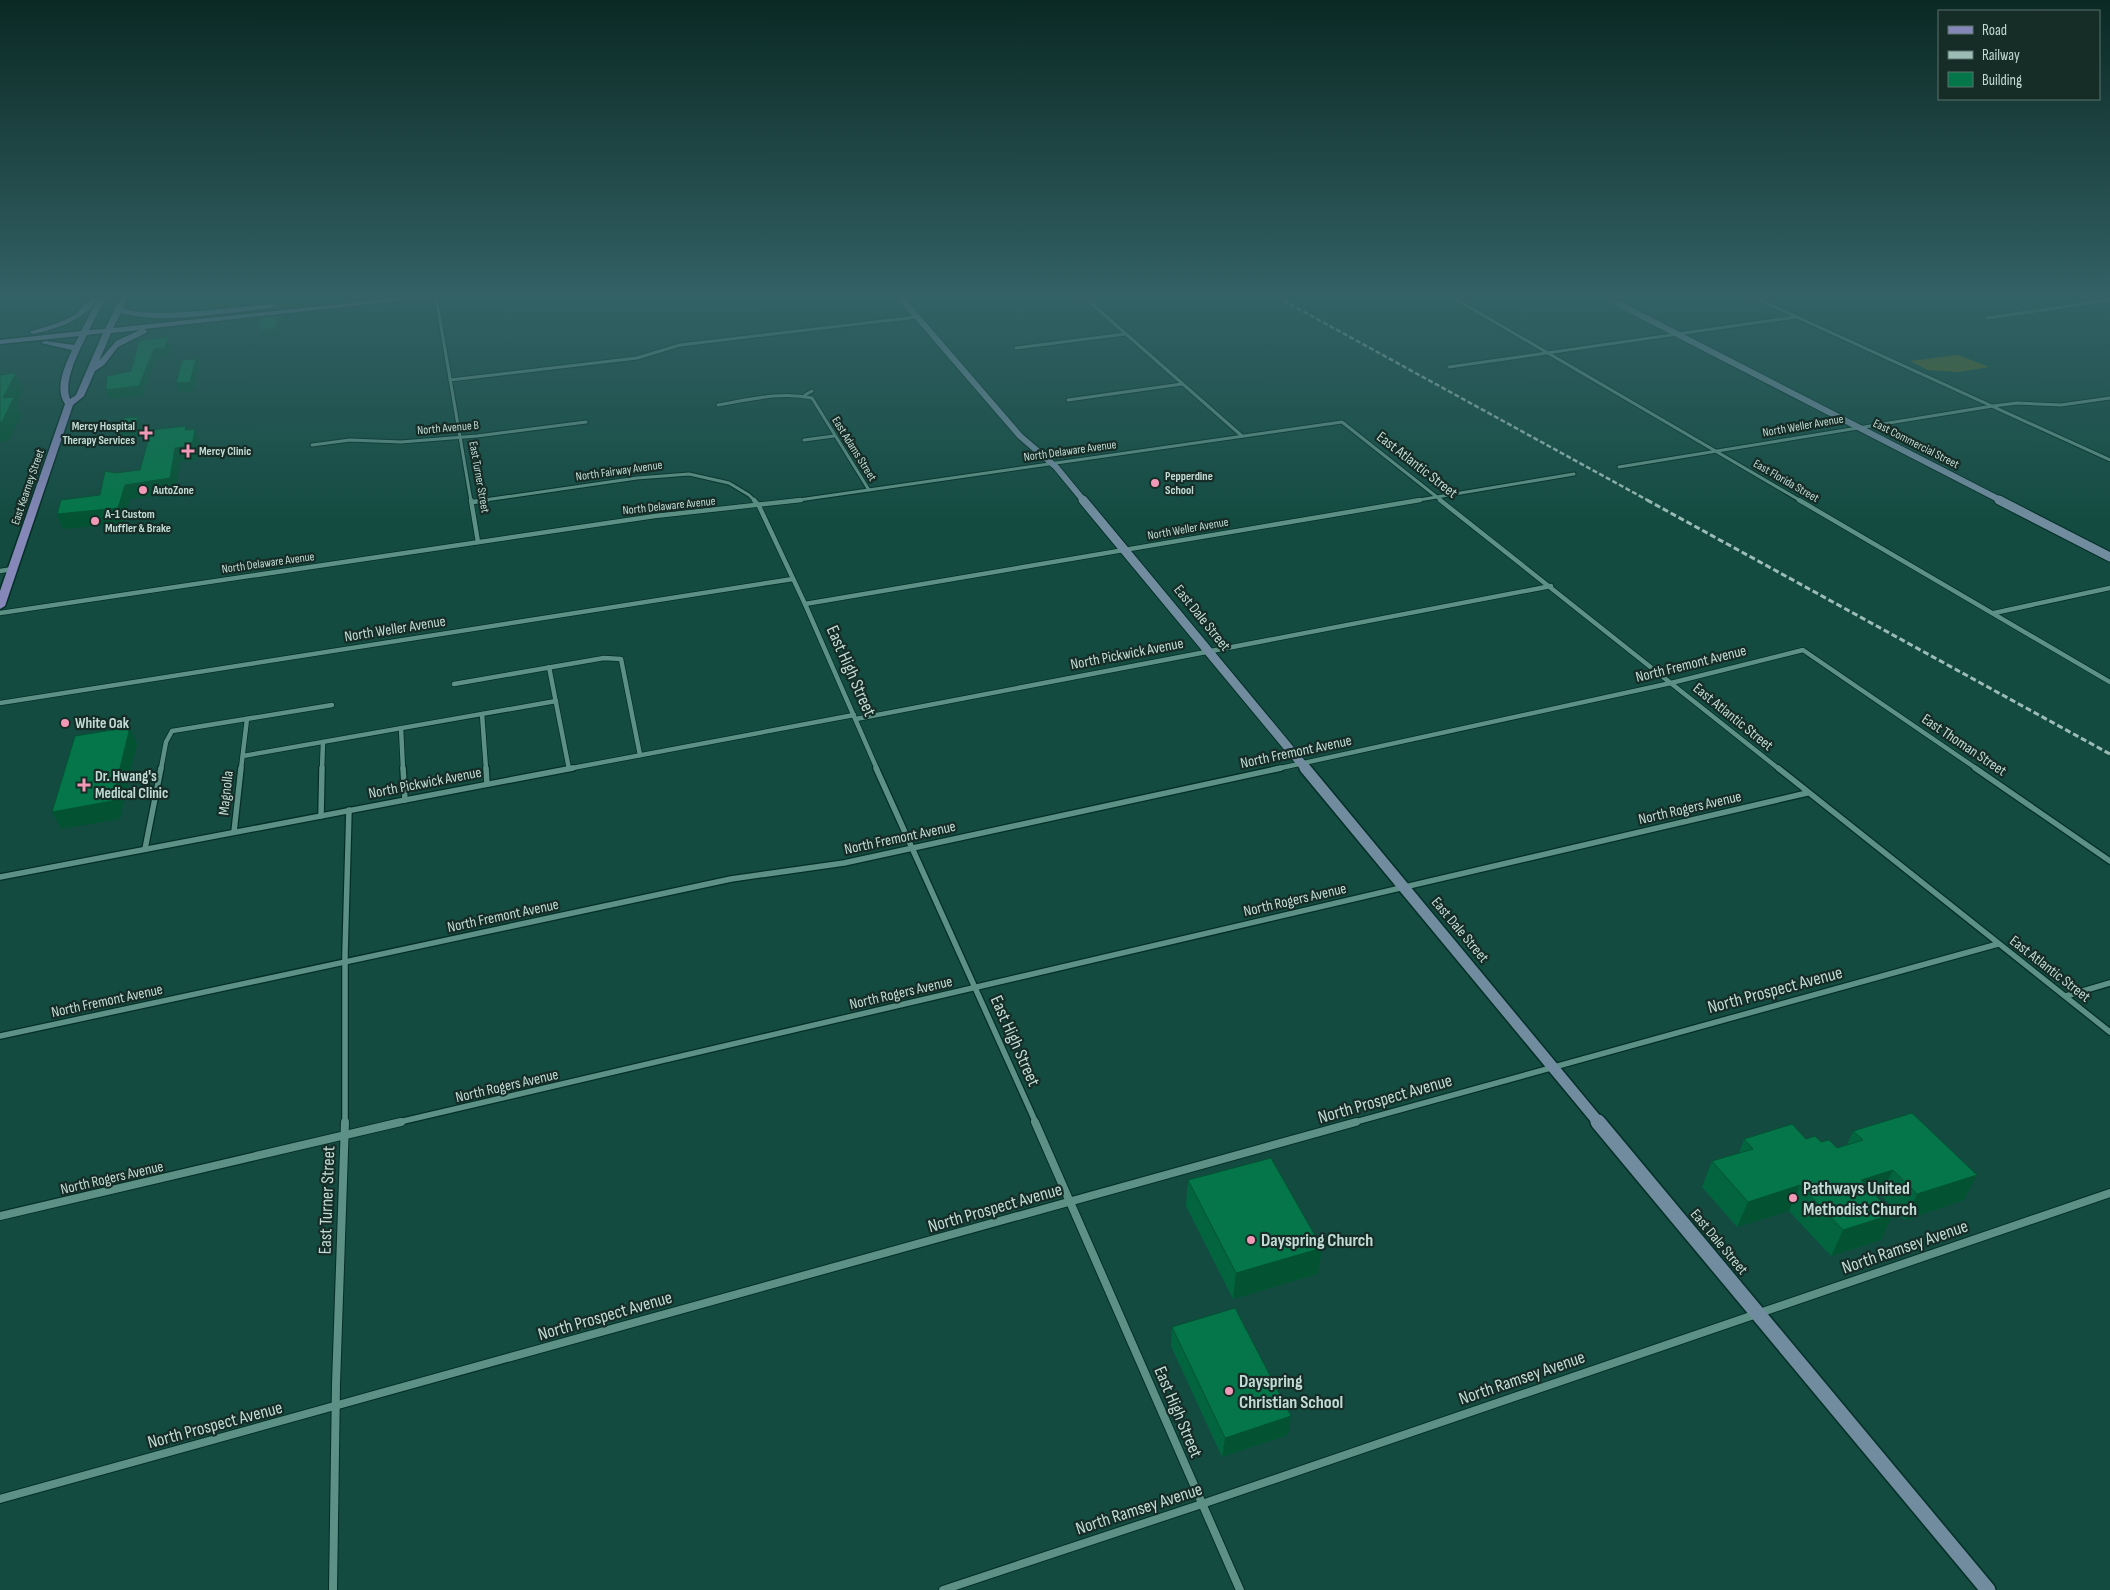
<svg xmlns="http://www.w3.org/2000/svg" width="2110" height="1590" font-family="'Sofia Sans Condensed',sans-serif">
  <style>
    .green { fill: #59641e }
    .lines { fill: none; stroke-linecap: round; stroke-linejoin: round }
    .street-far3-casing { stroke: #042f27; stroke-width: 5 }
    .street-far2-casing { stroke: #042f27; stroke-width: 6 }
    .street-far1-casing { stroke: #042f27; stroke-width: 8 }
    .street-casing { stroke: #042f27; stroke-width: 10 }
    .secondary-far3-casing { stroke: #042f27; stroke-width: 8 }
    .secondary-far2-casing { stroke: #042f27; stroke-width: 11 }
    .secondary-far1-casing { stroke: #042f27; stroke-width: 14 }
    .secondary-casing { stroke: #042f27; stroke-width: 18 }
    .primary-casing { stroke: #042f27; stroke-width: 3 }
    .street-far3 { stroke: #5d9185; stroke-width: 3 }
    .street-far2 { stroke: #5d9185; stroke-width: 4.5 }
    .street-far1 { stroke: #5d9185; stroke-width: 5.5 }
    .street { stroke: #5d9185; stroke-width: 8 }
    .secondary-far3 { stroke: #708c9e; stroke-width: 6 }
    .secondary-far2 { stroke: #708c9e; stroke-width: 9 }
    .secondary-far1 { stroke: #708c9e; stroke-width: 11 }
    .secondary { stroke: #708c9e; stroke-width: 15 }
    .primary { fill: #8487b7; fill-rule: evenodd }
    .rail-far1 { stroke: #9cbcb5; stroke-width: 2.5; stroke-dasharray: 5 2.5; stroke-linecap: butt }
    .rail { stroke: #9cbcb5; stroke-width: 3; stroke-dasharray: 6 3; stroke-linecap: butt }
    .wall { fill: #03653f }
    .shaded-wall { fill: #035333 }
    .building { fill: #047649; stroke: #035333 }
    .poi-dot { fill: #f09ab7; stroke: #162c27; stroke-width: 2 }
    .labels { text-anchor: middle; dominant-baseline: central; stroke-width: 4.5; stroke-linejoin: round; paint-order: stroke }
    .far-poi-label { font-size: 12px; font-weight: bold; fill: #c1dbd4; stroke: #162c27; text-anchor: start }
    .far-street-label { font-size: 12px; fill: #c1dbd4; stroke: #162c27 }
    .street-label { font-size: 15px; fill: #c1dbd4; stroke: #162c27 }
    .poi-label { font-size: 15px; font-weight: bold; fill: #c1dbd4; stroke: #162c27; text-anchor: start }
    .near-street-label { font-size: 18px; fill: #c1dbd4; stroke: #162c27 }
    .near-poi-label { font-size: 18px; font-weight: bold; fill: #c1dbd4; stroke: #162c27; text-anchor: start }
  </style>
  <rect width="100%" height="100%" fill="#134b41"/>
  <!-- green -->
  <path class="green" d="M1958,355L1989,367L1958,372L1928,370L1910,361Z"/>
  <g class="lines">
    <defs>
      <g id="street-far3">
        <path d="M436,297L471,501"/>
        <path d="M1084,297L1242,436"/>
        <path d="M1452,297L1801,501"/>
        <path d="M1753,297L2110,460"/>
        <path d="M1987,318L2110,300"/>
        <path d="M1016,348L1125,334"/>
        <path d="M1449,367L1796,317"/>
        <path d="M450,380L637,358L680,345L917,317"/>
        <path d="M805,395L812,391"/>
        <path d="M1068,400L1182,384"/>
        <path d="M718,405C748,400 781,391 812,398L869,490"/>
        <path d="M804,440L834,436"/>
        <path d="M312,445L350,440L401,442L477,436L586,422"/>
        <path d="M1619,467L1993,406L2017,403L2061,405L2110,398"/>
        <path d="M478,501L637,478L689,474L729,483L749,495L755,501"/>
        <path d="M792,501L1342,422L1442,501"/>
        <path d="M1413,501L1574,474"/>
      </g>
      <g id="street-far2">
        <path d="M471,500L478,542"/>
        <path d="M754,500L759,506L805,604L877,769"/>
        <path d="M1440,500L1779,769"/>
        <path d="M1799,500L2110,682"/>
        <path d="M473,502L487,500"/>
        <path d="M0,571L13,569"/>
        <path d="M805,604L1420,500"/>
        <path d="M0,613L655,516L801,500"/>
        <path d="M1994,613L2110,588"/>
        <path d="M549,667L569,769"/>
        <path d="M454,684L604,658L621,659L640,755"/>
        <path d="M0,703L793,579"/>
        <path d="M482,714L486,769"/>
        <path d="M856,719L1551,586"/>
        <path d="M401,728L403,769"/>
        <path d="M243,756L556,701"/>
        <path d="M161,769L166,742L172,731L332,705"/>
        <path d="M241,769L247,719"/>
        <path d="M322,769L323,742"/>
        <path d="M567,769L854,715"/>
        <path d="M1276,769L1671,683L1803,650L1977,769"/>
      </g>
      <g id="street-far1">
        <path d="M403,768L405,800"/>
        <path d="M486,768L487,784"/>
        <path d="M876,768L1036,1123"/>
        <path d="M1778,768L2110,1032"/>
        <path d="M1975,768L2110,861"/>
        <path d="M321,816L322,768"/>
        <path d="M234,832L241,768"/>
        <path d="M145,849L161,768"/>
        <path d="M0,877L573,768"/>
        <path d="M2066,996L2110,983"/>
        <path d="M0,1036L731,879L844,863L1281,768"/>
        <path d="M345,1123V953L349,810"/>
        <path d="M395,1123L1807,793"/>
        <path d="M1352,1123L1998,944"/>
      </g>
      <g id="street">
        <path d="M1035,1122L1240,1590"/>
        <path d="M0,1216L401,1122"/>
        <path d="M0,1499L1356,1122"/>
        <path d="M333,1590L336,1384L345,1122"/>
        <path d="M943,1590L1202,1504L2110,1193"/>
      </g>
      <g id="secondary-far3">
        <path d="M900,297L1020,436L1056,467L1084,501"/>
        <path d="M1605,297L2002,501"/>
      </g>
      <g id="secondary-far2">
        <path d="M1083,500L1306,769"/>
        <path d="M1999,500L2110,557"/>
      </g>
      <path id="secondary-far1" d="M1305,768L1599,1123"/>
      <path id="secondary" d="M1598,1122L1988,1590"/>
      <g id="primary">
        <path d="M92,297H99C84,321 59,328 33,334L29,332L58,323L75,315Z"/>
        <path d="M99,297H106L89,330L105,329L121,297H128L123,307C139,321 247,306 272,304L276,306L272,308C228,312 163,325 121,313L113,328L407,297H433L144,329L147,331L146,333L118,347L104,365L95,371L84,396L73,405L5,606L0,609V591L65,404C54,388 65,366 72,350L41,343L45,341L74,345L79,336L0,344V340L81,331ZM140,330L116,341L99,361L111,333ZM103,333L76,395L70,399C63,381 79,351 87,335Z"/>
      </g>
    </defs>
    <!-- street-far3 casing -->
    <use href="#street-far3" class="street-far3-casing"/>
    <!-- street-far2 casing -->
    <use href="#street-far2" class="street-far2-casing"/>
    <!-- street-far1 casing -->
    <use href="#street-far1" class="street-far1-casing"/>
    <!-- street casing -->
    <use href="#street" class="street-casing"/>
    <!-- secondary-far3 casing -->
    <use href="#secondary-far3" class="secondary-far3-casing"/>
    <!-- secondary-far2 casing -->
    <use href="#secondary-far2" class="secondary-far2-casing"/>
    <!-- secondary-far1 casing -->
    <use href="#secondary-far1" class="secondary-far1-casing"/>
    <!-- secondary casing -->
    <use href="#secondary" class="secondary-casing"/>
    <!-- primary casing -->
    <use href="#primary" class="primary-casing"/>
    <!-- street-far3 -->
    <use href="#street-far3" class="street-far3"/>
    <!-- street-far2 -->
    <use href="#street-far2" class="street-far2"/>
    <!-- street-far1 -->
    <use href="#street-far1" class="street-far1"/>
    <!-- street -->
    <use href="#street" class="street"/>
    <!-- secondary-far3 -->
    <use href="#secondary-far3" class="secondary-far3"/>
    <!-- secondary-far2 -->
    <use href="#secondary-far2" class="secondary-far2"/>
    <!-- secondary-far1 -->
    <use href="#secondary-far1" class="secondary-far1"/>
    <!-- secondary -->
    <use href="#secondary" class="secondary"/>
    <!-- primary -->
    <use href="#primary" class="primary"/>
    <!-- rail-far1 -->
    <path class="rail-far1" d="M1277,297L1649,501"/>
    <!-- rail -->
    <path class="rail" d="M1647,500L2110,754"/>
  </g>
  <!-- wall -->
  <g class="wall">
    <path d="M1853,1131L1964,1200L1905,1220L1881,1195L1877,1197L1881,1240L1831,1256L1789,1211L1737,1227L1702,1187L1712,1161L1739,1153L1744,1139H1806L1821,1142L1837,1148L1847,1145Z"/>
    <path d="M1188,1180L1318,1274L1233,1299L1186,1206Z"/>
    <path d="M1172,1327L1288,1435L1222,1457L1171,1346Z"/>
  </g>
  <!-- shaded-wall -->
  <g class="shaded-wall">
    <path d="M188,297H203L189,299Z"/>
    <path d="M277,316L279,324L278,336L261,338L258,330Z"/>
    <path d="M168,337L171,345L168,357L157,358L142,395L109,399L106,390L139,386L154,349Z"/>
    <path d="M196,359L199,368L193,391L179,392L176,383Z"/>
    <path d="M16,373L23,391L17,403L21,415L9,440L0,442V422L3,398Z"/>
    <path d="M138,417L141,426L136,440L123,442L120,432Z"/>
    <path d="M195,429L200,443L196,460L180,462L175,493L130,499L123,523L63,529L57,514L125,485L175,448Z"/>
    <path d="M130,727L137,744L120,819L61,829L52,812Z"/>
    <path d="M1893,1170L1881,1195L1849,1206L1861,1180Z"/>
    <path d="M1977,1175L1964,1200L1905,1220L1917,1194Z"/>
    <path d="M1800,1185L1789,1211L1737,1227L1748,1202Z"/>
    <path d="M1893,1214L1881,1240L1831,1256L1843,1230Z"/>
    <path d="M1322,1248L1318,1274L1233,1299L1236,1273Z"/>
    <path d="M1291,1416L1288,1435L1222,1457L1225,1438Z"/>
  </g>
  <!-- building -->
  <g class="building">
    <path d="M277,316L276,328L258,330L260,318Z"/>
    <path d="M168,337L165,348L154,349L139,386L106,390L107,376L131,371L139,341Z"/>
    <path d="M196,359L190,382L176,383L182,360Z"/>
    <path d="M16,373L3,398L14,397L2,422H0V375Z"/>
    <path d="M138,417L133,431L120,432L124,418Z"/>
    <path d="M186,426L185,430L195,429L192,446L175,448L170,478L125,485L118,508L57,514L61,500L100,495L105,471L115,473L140,470L151,430Z"/>
    <path d="M130,727L112,801L52,812L75,736Z"/>
    <path d="M1912,1113L1977,1175L1917,1194L1893,1170L1861,1180L1893,1214L1843,1230L1800,1185L1748,1202L1712,1161L1753,1149L1744,1139L1792,1124L1806,1139L1815,1136L1821,1142L1829,1140L1837,1148L1863,1140L1853,1131Z"/>
    <path d="M1271,1158L1322,1248L1236,1273L1188,1180Z"/>
    <path d="M1235,1308L1291,1416L1225,1438L1172,1327Z"/>
  </g>
  <!-- sky -->
  <linearGradient id="sky" x2="0" y2="1"><stop stop-color="#0a2924"/><stop offset="0.57" stop-color="#336165"/><stop offset="1" stop-color="#336165" stop-opacity="0"/></linearGradient>
  <rect width="2110" height="520" fill="url(#sky)"/>
  <!-- markers -->
  <g class="poi-dot">
    <path d="M143.5 425.5h5v5h5v5h-5v5h-5v-5h-5v-5h5z"/>
    <path d="M185.5 443.5h5v5h5v5h-5v5h-5v-5h-5v-5h5z"/>
    <circle cx="1155" cy="483" r="5"/>
    <circle cx="143" cy="490" r="5"/>
    <circle cx="95" cy="521" r="5"/>
    <circle cx="65" cy="723" r="5"/>
    <path d="M81.5 777.5h5v5h5v5h-5v5h-5v-5h-5v-5h5z"/>
    <circle cx="1793" cy="1198" r="5"/>
    <circle cx="1251" cy="1240" r="5"/>
    <circle cx="1229" cy="1391" r="5"/>
  </g>
  <g class="labels">
    <!-- far-poi labels -->
    <g class="far-poi-label">
      <text x="135" y="426" text-anchor="end">Mercy Hospital<tspan x="135" dy="14">Therapy Services</tspan></text>
      <text x="199" y="451">Mercy Clinic</text>
      <text x="1165" y="476">Pepperdine<tspan x="1165" dy="14">School</tspan></text>
      <text x="153" y="490">AutoZone</text>
      <text x="105" y="514">A-1 Custom<tspan x="105" dy="14">Muffler &amp; Brake</tspan></text>
    </g>
    <!-- far-street labels -->
    <g class="far-street-label">
      <text transform="translate(1803 426) rotate(-10)">North Weller Avenue</text>
      <text transform="translate(448 428) rotate(-5)">North Avenue B</text>
      <text transform="translate(1916 444) rotate(27)">East Commercial Street</text>
      <text transform="translate(854 449) rotate(58)">East Adams Street</text>
      <text transform="translate(1070 451) rotate(-8)">North Delaware Avenue</text>
      <text transform="translate(619 471) rotate(-8)">North Fairway Avenue</text>
      <text transform="translate(479 477) rotate(80)">East Turner Street</text>
      <text transform="translate(1786 481) rotate(30)">East Florida Street</text>
      <text transform="translate(28 487) rotate(-71)">East Kearney Street</text>
      <text transform="translate(669 506) rotate(-6)">North Delaware Avenue</text>
      <text transform="translate(1188 529) rotate(-10)">North Weller Avenue</text>
      <text transform="translate(268 563) rotate(-8)">North Delaware Avenue</text>
    </g>
    <!-- street labels -->
    <g class="street-label">
      <text transform="translate(1417 465) rotate(38)">East Atlantic Street</text>
      <text transform="translate(1202 618) rotate(51)">East Dale Street</text>
      <text transform="translate(395 629) rotate(-9)">North Weller Avenue</text>
      <text transform="translate(1127 654) rotate(-11)">North Pickwick Avenue</text>
      <text transform="translate(1691 664) rotate(-14)">North Fremont Avenue</text>
      <text transform="translate(1733 717) rotate(39)">East Atlantic Street</text>
      <text transform="translate(1964 745) rotate(34)">East Thoman Street</text>
      <text transform="translate(1296 752) rotate(-12)">North Fremont Avenue</text>
      <text transform="translate(425 783) rotate(-11)">North Pickwick Avenue</text>
      <text transform="translate(226 793) rotate(-84)">Magnolla</text>
      <text transform="translate(1690 808) rotate(-13)">North Rogers Avenue</text>
      <text transform="translate(900 838) rotate(-12)">North Fremont Avenue</text>
      <text transform="translate(1295 900) rotate(-13)">North Rogers Avenue</text>
      <text transform="translate(503 916) rotate(-12)">North Fremont Avenue</text>
      <text transform="translate(1460 930) rotate(50)">East Dale Street</text>
      <text transform="translate(2050 969) rotate(38)">East Atlantic Street</text>
      <text transform="translate(901 993) rotate(-13)">North Rogers Avenue</text>
      <text transform="translate(107 1001) rotate(-12)">North Fremont Avenue</text>
      <text transform="translate(507 1086) rotate(-13)">North Rogers Avenue</text>
      <text transform="translate(112 1178) rotate(-13)">North Rogers Avenue</text>
      <text transform="translate(1719 1242) rotate(50)">East Dale Street</text>
    </g>
    <!-- poi labels -->
    <g class="poi-label">
      <text x="75" y="723">White Oak</text>
      <text x="95" y="776">Dr. Hwang's<tspan x="95" dy="17">Medical Clinic</tspan></text>
    </g>
    <!-- near-street labels -->
    <g class="near-street-label">
      <text transform="translate(851 671) rotate(66)">East High Street</text>
      <text transform="translate(1775 990) rotate(-15)">North Prospect Avenue</text>
      <text transform="translate(1015 1041) rotate(66)">East High Street</text>
      <text transform="translate(1385 1099) rotate(-16)">North Prospect Avenue</text>
      <text transform="translate(327 1200) rotate(-88)">East Turner Street</text>
      <text transform="translate(995 1208) rotate(-16)">North Prospect Avenue</text>
      <text transform="translate(1905 1247) rotate(-19)">North Ramsey Avenue</text>
      <text transform="translate(605 1316) rotate(-16)">North Prospect Avenue</text>
      <text transform="translate(1522 1378) rotate(-19)">North Ramsey Avenue</text>
      <text transform="translate(1178 1412) rotate(67)">East High Street</text>
      <text transform="translate(215 1425) rotate(-15)">North Prospect Avenue</text>
      <text transform="translate(1139 1509) rotate(-18)">North Ramsey Avenue</text>
    </g>
    <!-- near-poi labels -->
    <g class="near-poi-label">
      <text x="1803" y="1188">Pathways United<tspan x="1803" dy="21">Methodist Church</tspan></text>
      <text x="1261" y="1240">Dayspring Church</text>
      <text x="1239" y="1381">Dayspring<tspan x="1239" dy="21">Christian School</tspan></text>
    </g>
  </g>
  <!-- legend -->
  <rect x="1938" y="10" width="162" height="90" fill="#162c27" stroke="#5a726c"/>
  <rect x="1948" y="26" width="25" height="8" fill="#8487b7" stroke="#5a726c"/>
  <text x="1982" y="35" font-size="15" fill="#c1dbd4">Road</text>
  <rect x="1948" y="51" width="25" height="8" fill="#9cbcb5" stroke="#5a726c"/>
  <text x="1982" y="60" font-size="15" fill="#c1dbd4">Railway</text>
  <rect x="1948" y="72" width="25" height="15" fill="#047649" stroke="#5a726c"/>
  <text x="1982" y="85" font-size="15" fill="#c1dbd4">Building</text>
</svg>
